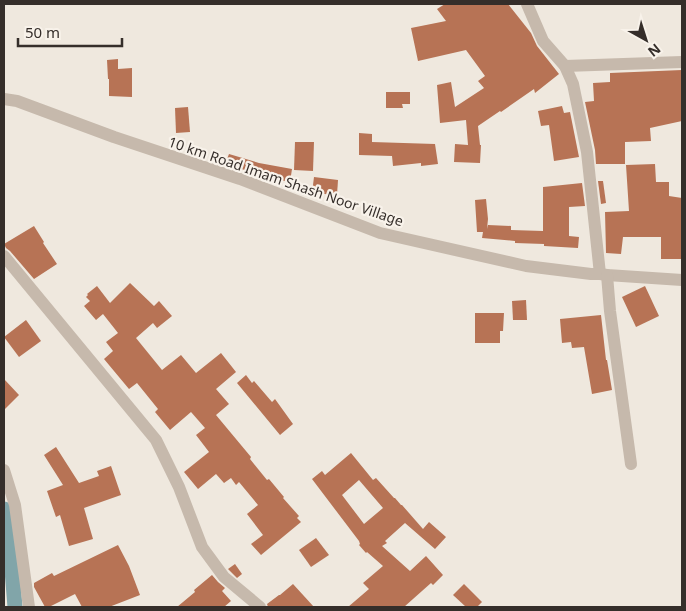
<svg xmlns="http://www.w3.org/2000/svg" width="686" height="611" font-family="'Noto Sans',sans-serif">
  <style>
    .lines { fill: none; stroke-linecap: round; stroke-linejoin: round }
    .canal { stroke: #81a5a9; stroke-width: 15 }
    .building { fill: #b77355; fill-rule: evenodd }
    .minor { stroke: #c6b9ac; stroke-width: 12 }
    .labels { text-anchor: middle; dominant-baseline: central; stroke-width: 4.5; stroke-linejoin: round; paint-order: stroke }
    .street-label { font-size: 14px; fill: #352e2a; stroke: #f8f2ea }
  </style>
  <rect width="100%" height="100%" fill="#efe8de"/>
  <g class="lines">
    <!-- canal -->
    <path class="canal" d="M4,509L8,522L15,607"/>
  </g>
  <!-- building -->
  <g class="building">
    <path d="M445,4H508L531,33L537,46L559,74L535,93L534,89L501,112L500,111L478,126L480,145H481L480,163L454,162L455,144L468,145L466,120L440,123L437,85L451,82L455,107L484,88L478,81L485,76L466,50L418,61L411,28L446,21L437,9Z"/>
    <path d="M118,59V69L132,68V97L109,96V79H108L107,60Z"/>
    <path d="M682,70V121L650,128L651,141L625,142V164H596L595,150L585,102L594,101L593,83L610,82V73Z"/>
    <path d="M386,92H410V104H402L403,108H386Z"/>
    <path d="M562,106L564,113L570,112L579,157L554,161L549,125L541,126L538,111Z"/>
    <path d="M188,107L190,132L176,133L175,108Z"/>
    <path d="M359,133L372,134V142L435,144L438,164L421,166V163L393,166L392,156L359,155Z"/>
    <path d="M295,142H314L313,171L294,170Z"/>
    <path d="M229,154L259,163L292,169L290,182L263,177L264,176L225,164Z"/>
    <path d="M655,164L656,182H669V196L682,198V259H661V237H623L621,254L606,253L605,212L629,211L626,165Z"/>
    <path d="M314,177L338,180L337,195L312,193Z"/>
    <path d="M598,181H603L606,203L601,204Z"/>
    <path d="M582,183L585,206L569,207V236L579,237L578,248L544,246V244L515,243V241L482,238L483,232H477L475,200L486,199L488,219L487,229L488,225L511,226V230L543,231V187Z"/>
    <path d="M34,226L44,242L43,243L57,264L34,279L10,251L6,248L4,244Z"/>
    <path d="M130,283L154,306L159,301L172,316L157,328L153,323L136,338L162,370L181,355L196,373L221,353L236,372L216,389L229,404L216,415L251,457L250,459L267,480L269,479L284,497L283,498L299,516L297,518L301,522L261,555L251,544L263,535L247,514L258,505L239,482L236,485L231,478L224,483L216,474L198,489L184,472L209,452L196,435L205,428L191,412L170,430L155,412L158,409L137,383L129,389L104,359L113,351L106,342L118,333L103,314L96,320L84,306L90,301L86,297L88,295L87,294L97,286L110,303Z"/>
    <path d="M645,286L659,316L636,327L622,297Z"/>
    <path d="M526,300L527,320H513L512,301Z"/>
    <path d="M475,313H504L503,331H500V343H475Z"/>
    <path d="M601,315L606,360H607L612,390L592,394L584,347L572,348L571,342L562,343L560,319Z"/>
    <path d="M26,320L41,341L19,357L4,337Z"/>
    <path d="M246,375L252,383L254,381L272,402L275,399L293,424L280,435L237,383Z"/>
    <path d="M4,379L19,395L4,410Z"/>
    <path d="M56,447L79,483L99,476L97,471L111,466L121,495L84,508L93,539L69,546L60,515L56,517L47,491L63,485L44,455Z"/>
    <path d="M351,453L373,480L376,478L394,498H395L401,505H402L423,529L429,522L446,537L435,549L405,523L385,541L387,543L382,546L410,571L426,556L443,575L433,585L431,583L404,607H348L369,589L363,583L383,566L367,552L366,553L359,545L360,544L359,541L312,479L322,471L325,475ZM359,480L383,508L364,524L342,495Z"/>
    <path d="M316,538L329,555L311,567L299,550Z"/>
    <path d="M118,545L129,566L140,595L109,607H82L75,594L49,607H45L34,587V583L52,573L54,576Z"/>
    <path d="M235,564L242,574L237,578L228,569Z"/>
    <path d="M212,575L218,582L225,588L222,591L231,601L224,607H177L195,592L194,590Z"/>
    <path d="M293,584L314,607H268L267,604L279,595H280Z"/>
    <path d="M464,584L482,602L477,607H466L453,595Z"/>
  </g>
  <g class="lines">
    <!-- minor -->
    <g class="minor">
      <path d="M527,4L543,41L565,66L573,84L587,152L600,274"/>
      <path d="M565,66L682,62"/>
      <path d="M4,99L17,101L114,137L240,179L380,233L526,266L591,274H600L607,275L682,280"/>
      <path d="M4,256L156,440L179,487L202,547L224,577L260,607"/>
      <path d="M607,275L610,311L631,464"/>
      <path d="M4,470L15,505L29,607"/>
    </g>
  </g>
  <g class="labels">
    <!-- street labels -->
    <g class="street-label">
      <text transform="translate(286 181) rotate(19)">10 km Road Imam Shash Noor Village</text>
    </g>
  </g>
  <!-- border -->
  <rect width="686" height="611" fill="none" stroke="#352e2a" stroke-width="10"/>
  <!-- north arrow -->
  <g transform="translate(646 40) rotate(141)" stroke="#f8f2ea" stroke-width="4" paint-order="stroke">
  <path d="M0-4L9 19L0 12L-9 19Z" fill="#352e2a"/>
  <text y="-8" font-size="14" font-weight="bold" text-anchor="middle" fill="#352e2a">N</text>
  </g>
  <!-- scale -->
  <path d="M18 38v8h104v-8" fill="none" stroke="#352e2a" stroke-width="2.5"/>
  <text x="25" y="38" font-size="15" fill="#352e2a" stroke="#f8f2ea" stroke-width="4" paint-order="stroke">50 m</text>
</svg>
